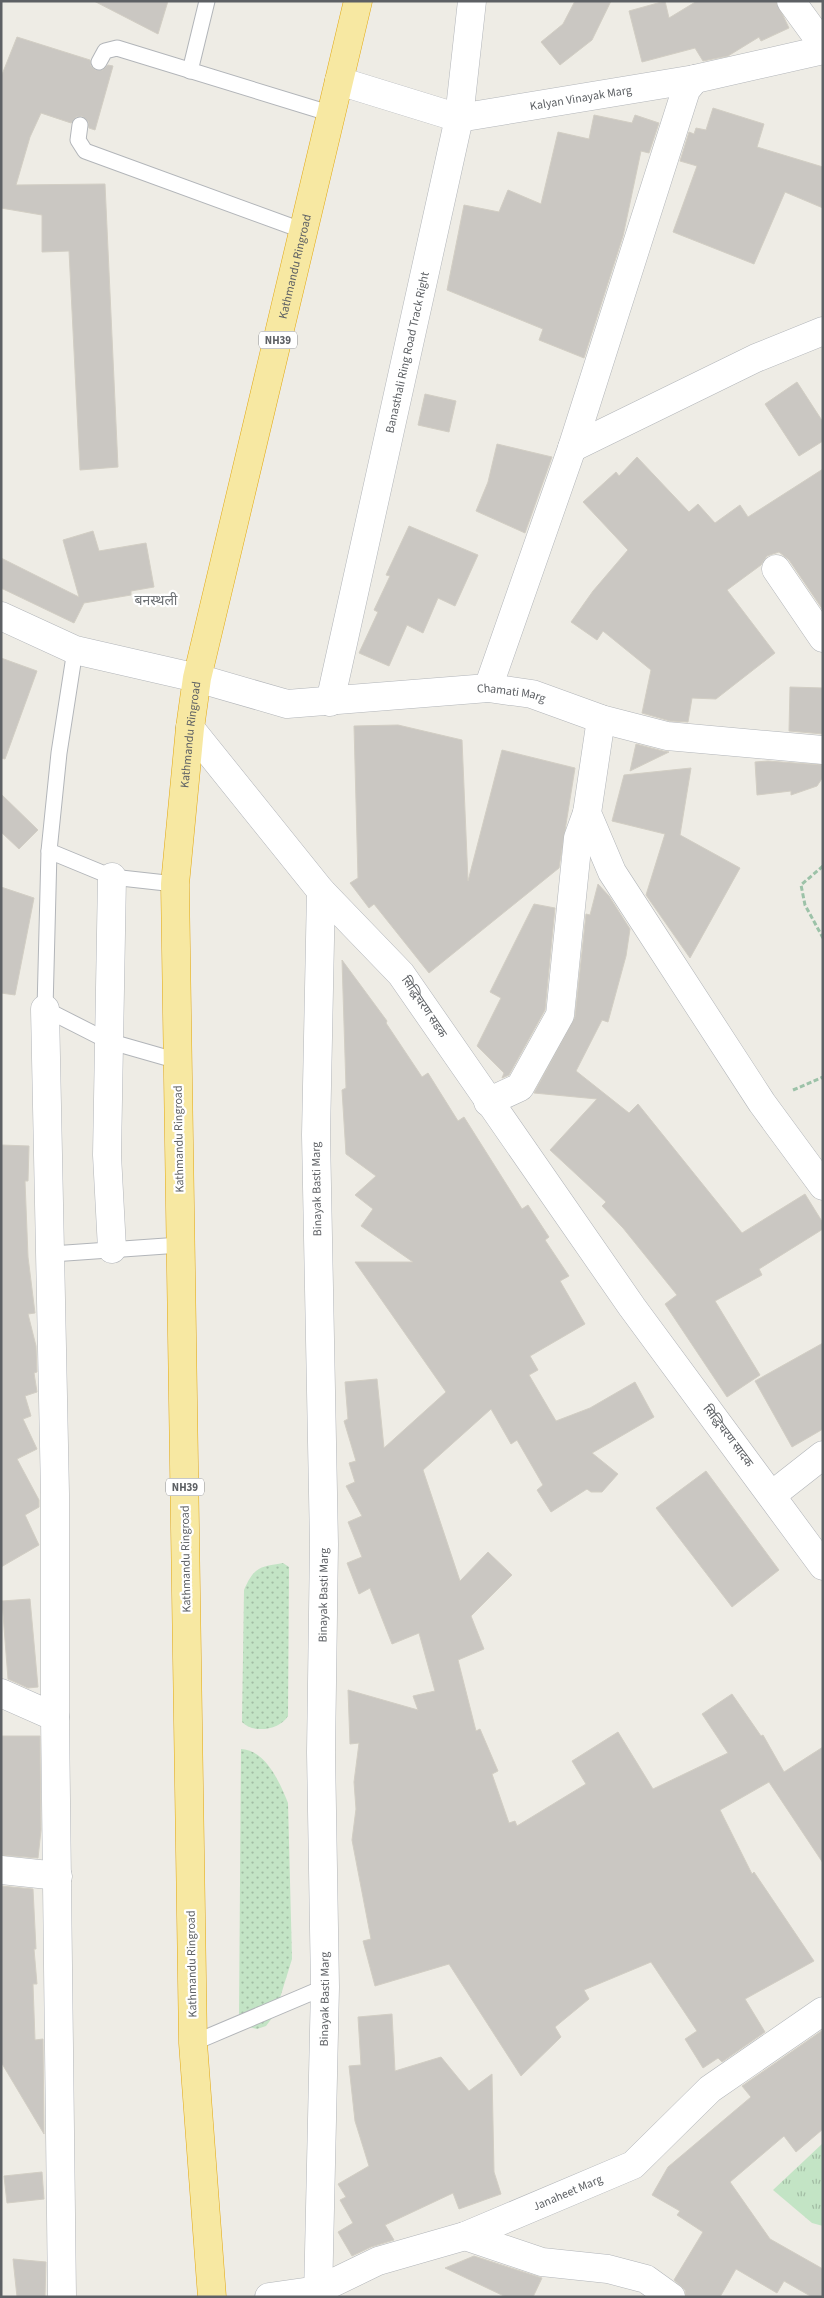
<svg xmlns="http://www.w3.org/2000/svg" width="824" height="2298" font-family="'Source Sans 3','Noto Sans Devanagari',sans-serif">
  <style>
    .grass { fill: url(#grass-dots) }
    .park { fill: url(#park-tufts) }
    .building { fill: #cac7c2; stroke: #d2cec4 }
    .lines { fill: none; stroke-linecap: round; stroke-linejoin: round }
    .service-casing { stroke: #b2b5b9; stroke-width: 17 }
    .minor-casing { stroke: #b2b5b9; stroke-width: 29 }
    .tertiary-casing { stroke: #b2b5b9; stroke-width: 29 }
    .secondary-casing { stroke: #b1b4b9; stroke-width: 29 }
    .trunk-casing { stroke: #e2a811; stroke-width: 29 }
    .path { stroke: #9cc2a8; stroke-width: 3; stroke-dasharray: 5 2.5; stroke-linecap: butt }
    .service { stroke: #fff; stroke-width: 15 }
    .minor { stroke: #fff; stroke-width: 28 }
    .tertiary { stroke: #fff; stroke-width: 28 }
    .secondary { stroke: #fff; stroke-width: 28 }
    .trunk { stroke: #f7e8a2; stroke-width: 28 }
    .labels { text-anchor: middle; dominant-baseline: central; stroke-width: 4.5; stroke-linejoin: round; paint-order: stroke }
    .shield { fill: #fff; stroke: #8e9092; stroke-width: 1 }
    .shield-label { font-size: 11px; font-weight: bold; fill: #5d6064 }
    .street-label { font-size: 12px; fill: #5d6064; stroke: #fff }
    .neighbourhood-label { font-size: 14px; fill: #6e7276; stroke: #fff }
  </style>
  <defs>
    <pattern id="grass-dots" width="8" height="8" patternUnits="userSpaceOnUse" patternTransform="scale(1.25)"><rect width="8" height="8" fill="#c3e4c5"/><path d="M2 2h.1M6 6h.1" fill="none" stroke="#a2bca4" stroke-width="1.8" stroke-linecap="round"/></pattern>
    <pattern id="park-tufts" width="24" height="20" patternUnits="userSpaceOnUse" patternTransform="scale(1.25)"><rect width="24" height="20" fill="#c3e4c5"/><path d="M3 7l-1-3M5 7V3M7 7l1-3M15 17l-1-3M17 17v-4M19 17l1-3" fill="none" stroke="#a2bca4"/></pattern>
  </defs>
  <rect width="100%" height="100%" fill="#eeece5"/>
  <!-- grass -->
  <g class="grass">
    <path d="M283,1563L289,1567V1572L288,1716C280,1730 253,1734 242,1722L244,1590C254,1567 259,1567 283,1563Z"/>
    <path d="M241,1749C266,1750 280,1783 288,1803L292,1959L275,2014L266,2026L257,2029L245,2026L239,2016Z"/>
  </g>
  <!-- park -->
  <path class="park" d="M823,2143V2226L812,2223L773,2190Z"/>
  <!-- building -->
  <g class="building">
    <path d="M94,1H168L158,34Z"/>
    <path d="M575,1H611L592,40L560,65L541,42L563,24Z"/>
    <path d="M665,1L669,18L697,1H776L789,28L761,41L759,37L728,56L703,61L695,48L642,62L629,11Z"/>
    <path d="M17,37L90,60L91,66L95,70H103L108,65L113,66L95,130L89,128L88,121L82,116L76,117L71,123L41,113L30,137L16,185L105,184L118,467L80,470L69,251L42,252V215L1,208V77Z"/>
    <path d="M713,108L764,124L757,147L823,167V208L785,192L754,264L673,232L697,166L680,161L689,132L694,134L696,128L706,130Z"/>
    <path d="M594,115L632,123L635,115L659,123L649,153L641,151L623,236L584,358L539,340L543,329L447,290L464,205L499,212L508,190L541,204L558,132L589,139Z"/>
    <path d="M797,382L823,422V441L799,456L765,404Z"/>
    <path d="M425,394L456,401L449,432L418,425Z"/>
    <path d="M497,444L552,457L525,533L476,511L488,482Z"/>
    <path d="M637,457L689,512L698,504L715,523L740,505L748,517L823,469V610L789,560L779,552L767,556L761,565L727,590L775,653L716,699L692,698L688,722L670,721L642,713L651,670L603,631L597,640L571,622L593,591L628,550L583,502L616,472L619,476Z"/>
    <path d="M409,526L478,555L455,606L438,598L423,633L407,625L389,666L359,653L378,612L374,610L390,576L386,575Z"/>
    <path d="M93,531L99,551L146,543L154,587L131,591V595L84,603L74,623L1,588V558L79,597L63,540Z"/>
    <path d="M1,658L37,671L5,759L1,758Z"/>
    <path d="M790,687L823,688V734L789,731Z"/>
    <path d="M398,725L462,740L468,881L502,750L575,768L559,868L429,973L374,904L369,908L350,883L358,878L354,726Z"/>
    <path d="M636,744L663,751L669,752L630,771Z"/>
    <path d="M768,761L823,765V777L817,786L791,795V791L757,795L755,762Z"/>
    <path d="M691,768L680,835L740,868L690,958L646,895L665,834L612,821L624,775Z"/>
    <path d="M1,794L38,830L19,849L1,832Z"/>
    <path d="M598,884L609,896L630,929L626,956L608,1022L602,1020L576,1071L629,1113L638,1104L742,1233L805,1194L823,1223V1229L759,1269L762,1275L715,1301L760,1375L727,1397L665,1304L677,1295L623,1228L602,1206L606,1202L550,1150L597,1099L534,1093L575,1017L586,914L590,915Z"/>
    <path d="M1,887L34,898L15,995L1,993Z"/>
    <path d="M534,904L555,908L545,1010L509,1075L502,1078L504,1073L477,1046L501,998L490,992Z"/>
    <path d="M342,960L387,1021L386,1023L422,1077L428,1073L458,1121L464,1117L522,1209L528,1205L549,1237L545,1240L569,1276L560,1281L585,1324L530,1356L538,1370L529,1375L556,1421L590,1408L635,1382L654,1417L592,1453L618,1474L602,1492H591L587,1489L551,1512L537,1490L543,1485L517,1440L511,1444L491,1409L423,1470L460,1581L488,1552L512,1575L471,1616L484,1649L458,1660L476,1731L480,1729L498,1771L492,1774L509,1823L515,1821L517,1826L586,1784L572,1761L618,1732L653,1789L728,1753L702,1714L732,1694L761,1736L763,1735L784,1772L823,1747V1863L769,1782L720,1810L752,1874L754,1872L814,1961L745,1999L765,2032L722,2062L718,2058L703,2068L685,2039L697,2031L651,1962L584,1990L589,1999L555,2027L561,2037L521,2076L449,1964L375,1986L363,1941L371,1939L352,1840L356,1809L354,1782L359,1743L350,1744L348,1690L418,1710L413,1696L435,1691L419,1633L392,1644L370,1588L359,1594L347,1563L362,1557L348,1522L362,1516L346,1486L355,1482L349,1463L356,1461L344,1421L348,1419L345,1382L377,1379L384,1448L446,1392L355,1262H413L361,1226L373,1209L355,1195L376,1176L346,1154L342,1090L346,1088Z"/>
    <path d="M1,1145L29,1146L28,1181H25L28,1257L35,1313L28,1314L36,1346L37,1372L34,1373L37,1392L25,1396L31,1416L23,1419L37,1449L17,1459L39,1500V1507L25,1515L39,1545L1,1567Z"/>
    <path d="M823,1343V1429L792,1447L755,1381Z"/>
    <path d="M706,1471L779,1570L732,1607L656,1508Z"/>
    <path d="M30,1599L38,1687L28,1688L8,1679L2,1601Z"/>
    <path d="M1,1736H40L41,1830L38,1858L1,1855Z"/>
    <path d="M1,1886L33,1889L36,1949H34L37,1984H33L35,2040L43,2039L44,2134L1,2062Z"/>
    <path d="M392,2014L395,2071L441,2057L469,2091L492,2074L494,2172L501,2194L459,2209L453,2193L385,2225L394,2240L371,2247L352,2256L338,2232L353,2223L340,2200L346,2197L338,2184L369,2166L355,2121L349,2066L361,2065L358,2017Z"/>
    <path d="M823,2030V2129L796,2152L784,2136L730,2182L770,2239L823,2269V2297H812L784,2281L777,2293L736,2269L720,2297H686L685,2290L674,2280L703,2232L677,2215L680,2211L652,2195L668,2167L751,2097L742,2086Z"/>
    <path d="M42,2172L44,2199L7,2203L4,2176Z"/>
    <path d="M474,2256L542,2278L533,2297H506L445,2268Z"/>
    <path d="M13,2259L46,2262L45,2297H17Z"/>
  </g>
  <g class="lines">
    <defs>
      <g id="service">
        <path d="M99,62L105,51L117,48L332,114"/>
        <path d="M190,71L207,1"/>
        <path d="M80,125L78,140L85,151L304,231"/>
        <path d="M75,650L59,753L49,851L45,1009L108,1041L178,1061"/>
        <path d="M49,851L112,877L175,884"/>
        <path d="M52,1254L180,1245"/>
        <path d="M193,2043L325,1987"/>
      </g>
      <g id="minor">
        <path d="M791,1L823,45"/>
        <path id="s1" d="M339,81L459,118L695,79L823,50"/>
        <path d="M572,448L756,358L823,331"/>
        <path d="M776,569L823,638"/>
        <path id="s2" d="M197,678L287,704L488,688L532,694L601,719L667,736L823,750"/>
        <path d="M488,688L572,448L686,90L695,79"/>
        <path id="s3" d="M330,702L459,118L472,1"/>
        <path d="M601,719L587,813L612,872L762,1103L823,1186"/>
        <path d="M45,1009L55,1494V1717"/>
        <path d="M488,1102L520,1087L560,1015L578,838L587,813"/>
        <path d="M112,1249L107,1155L112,877"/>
        <path d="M772,1495L823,1455"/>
        <path d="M1,1693L55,1717L62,2297"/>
        <path d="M1,1870L58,1876"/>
        <path d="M465,2236L542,2262L608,2269L646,2279L671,2297"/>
        <path id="s4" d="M269,2297L318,2290L378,2261L465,2236L633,2165L710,2089L823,2011"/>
        <path id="s5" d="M318,2297L325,1987L321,1752L324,1544L316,1135L321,891"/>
      </g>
      <path id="tertiary" d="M1,616L75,650L197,678"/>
      <path id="secondary" d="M190,728L321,891L401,974L632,1307L823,1566"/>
      <g id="trunk">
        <path id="s6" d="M212,2297L193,2043L175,884L190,728L197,678L358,1"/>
      </g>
    </defs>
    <!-- service casing -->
    <use href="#service" class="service-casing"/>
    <!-- minor casing -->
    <use href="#minor" class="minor-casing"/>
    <!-- tertiary casing -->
    <use href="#tertiary" class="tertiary-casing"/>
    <!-- secondary casing -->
    <use href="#secondary" class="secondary-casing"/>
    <!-- trunk casing -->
    <use href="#trunk" class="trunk-casing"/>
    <!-- path -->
    <g class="path">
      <path d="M823,866L801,885L805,905L823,938"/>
      <path d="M793,1090L823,1077"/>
    </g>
    <!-- service -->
    <use href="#service" class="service"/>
    <!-- minor -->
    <use href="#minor" class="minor"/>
    <!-- tertiary -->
    <use href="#tertiary" class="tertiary"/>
    <!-- secondary -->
    <use href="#secondary" class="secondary"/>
    <!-- trunk -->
    <use href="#trunk" class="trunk"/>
  </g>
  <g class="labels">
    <!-- shield labels -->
    <g class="shield">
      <rect x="259" y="331.5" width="38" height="17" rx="4"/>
      <rect x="166" y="1478.5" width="38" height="17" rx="4"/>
    </g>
    <g class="shield-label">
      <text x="278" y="340">NH39</text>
      <text x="185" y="1487">NH39</text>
    </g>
    <!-- street labels -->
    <g class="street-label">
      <text stroke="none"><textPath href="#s1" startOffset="249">Kalyan Vinayak Marg</textPath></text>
      <text stroke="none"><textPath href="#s6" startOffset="2044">Kathmandu Ringroad</textPath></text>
      <text stroke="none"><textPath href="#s3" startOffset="358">Banasthali Ring Road Track Right</textPath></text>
      <text stroke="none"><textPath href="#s2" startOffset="319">Chamati Marg</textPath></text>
      <text stroke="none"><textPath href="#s6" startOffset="1564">Kathmandu Ringroad</textPath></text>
      <text transform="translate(424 1007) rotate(56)">सिद्धिचरण सडक</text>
      <text transform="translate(179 1139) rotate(-91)">Kathmandu Ringroad</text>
      <text transform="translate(317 1189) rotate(-91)">Binayak Basti Marg</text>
      <text transform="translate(728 1436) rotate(53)">सिद्धिचरण सादक</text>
      <text transform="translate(186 1559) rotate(-91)">Kathmandu Ringroad</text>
      <text stroke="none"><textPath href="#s5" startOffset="702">Binayak Basti Marg</textPath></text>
      <text transform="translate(192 1964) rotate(-91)">Kathmandu Ringroad</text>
      <text stroke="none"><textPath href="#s5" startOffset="298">Binayak Basti Marg</textPath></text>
      <text stroke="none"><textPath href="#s4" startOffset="318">Janaheet Marg</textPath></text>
    </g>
    <!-- neighbourhood labels -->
    <g class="neighbourhood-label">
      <text x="156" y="601">बनस्थली</text>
    </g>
  </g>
  <!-- border -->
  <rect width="824" height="2298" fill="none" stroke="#5d6064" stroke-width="5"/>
</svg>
